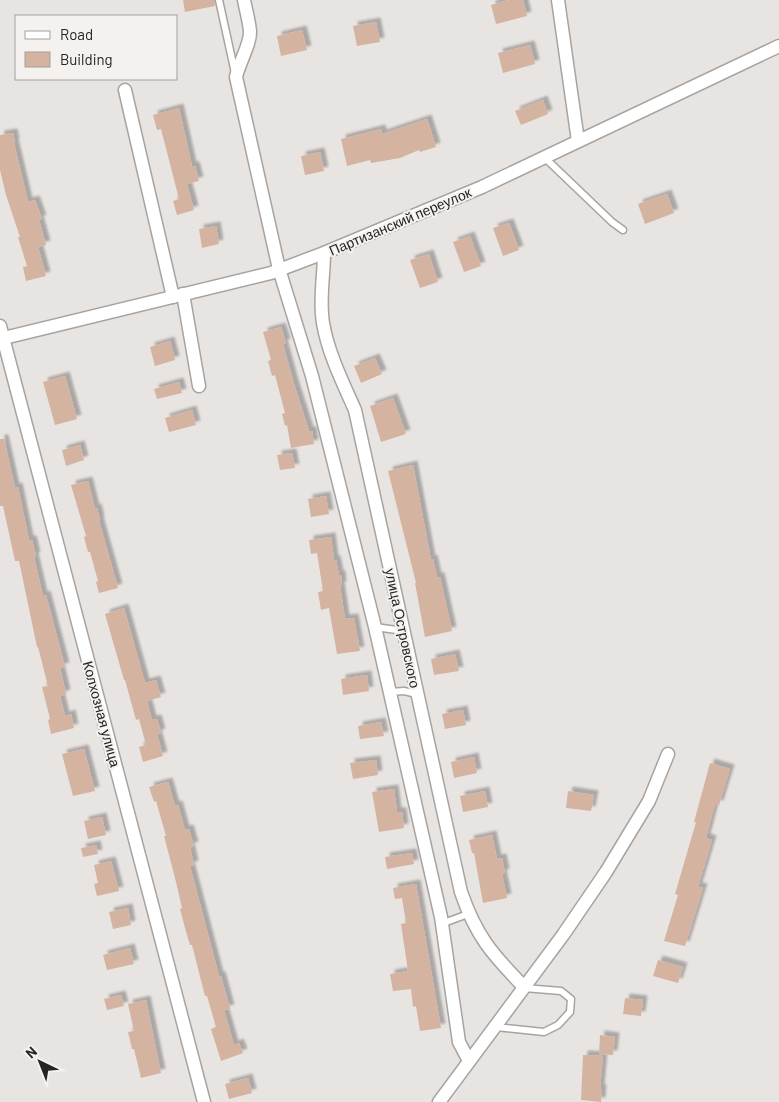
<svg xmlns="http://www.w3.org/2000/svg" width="779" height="1102" font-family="Barlow,sans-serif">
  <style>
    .building { fill: #d4b4a0; filter: url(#shadow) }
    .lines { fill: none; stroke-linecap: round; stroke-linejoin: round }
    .lane-casing { stroke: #a7a3a1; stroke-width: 9 }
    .street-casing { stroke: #a7a3a1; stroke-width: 15 }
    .lane { stroke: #fff; stroke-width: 6 }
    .street { stroke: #fff; stroke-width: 12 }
    .labels { text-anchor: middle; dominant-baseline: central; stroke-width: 4; stroke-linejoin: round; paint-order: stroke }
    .street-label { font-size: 14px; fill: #252323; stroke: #f5f1ef }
  </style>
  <defs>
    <filter id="shadow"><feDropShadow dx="4.5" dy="-4.5" stdDeviation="1" flood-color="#0004"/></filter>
  </defs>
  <rect width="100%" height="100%" fill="#e8e4e2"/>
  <!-- building -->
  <g class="building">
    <path d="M183,0H214L215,6L185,12Z"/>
    <path d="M509,0H523L527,16L496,24L491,5Z"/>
    <path d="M376,22L380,42L357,46L353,26Z"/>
    <path d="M302,30L307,50L281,56L277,36Z"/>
    <path d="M530,45L535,64L503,73L498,53Z"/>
    <path d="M543,100L548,114L521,125L515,111Z"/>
    <path d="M179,108L192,166H195L199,181L187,184L194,210L177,215L173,201L179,199L161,129L157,130L153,115Z"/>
    <path d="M427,119L436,147L420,152L419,150L400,158L371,163L370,160L347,166L341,139L381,129L382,134Z"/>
    <path d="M13,133L15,143H14L28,202L35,200L42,219L39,220L46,245L38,247L46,276L26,281L23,267L27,266L18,237H20L6,195L0,170V135Z"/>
    <path d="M320,152L324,171L305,175L301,156Z"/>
    <path d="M667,194L674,213L645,224L638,204Z"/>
    <path d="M509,223L519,250L503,256L493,228Z"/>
    <path d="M216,226L219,244L202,248L199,229Z"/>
    <path d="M470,236L481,266L464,272L453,242Z"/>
    <path d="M429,254L438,282L420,288L410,260Z"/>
    <path d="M281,327L286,343L283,344L294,384L309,431H312L314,444L291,448L287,425L285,426L282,414L285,413L275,375L272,376L268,361L271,360L263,332Z"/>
    <path d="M170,341L175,360L155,366L150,347Z"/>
    <path d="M375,358L382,374L361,383L354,366Z"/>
    <path d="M65,376L77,419L55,425L43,382Z"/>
    <path d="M179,382L182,393L157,399L154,389Z"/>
    <path d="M393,398L406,434L381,442L370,406Z"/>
    <path d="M192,410L196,425L169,432L165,418Z"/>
    <path d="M0,439H4L15,488L18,487L29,540H32L36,556L34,557L43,596L46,595L65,667L60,668L66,694L60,696L65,716L71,714L74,728L51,734L48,720L50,719L42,687L48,686L38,647H37L19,561H15L3,506H0Z"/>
    <path d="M80,445L84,460L66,466L62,450Z"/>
    <path d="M292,453L295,468L280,470L277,455Z"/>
    <path d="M413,465L431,560L433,559L437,577H440L452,631L425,637L415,583H416L388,471Z"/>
    <path d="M88,481L95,509L97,508L100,521H99L118,588L99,593L96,582L98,581L90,552H88L84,537L86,536L71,485Z"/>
    <path d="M326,496L329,514L311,517L308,499Z"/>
    <path d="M331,537L334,560H336L339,575H341L342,586H340L345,619L354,618L360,651L337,654L329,608L321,610L318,592L323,591L317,553L311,554L309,540Z"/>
    <path d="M124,608L145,683L156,680L161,697L147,701L152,720L157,719L161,733L157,734L163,756L143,762L139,747L146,745L139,719L136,720L125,680H124L105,614Z"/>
    <path d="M455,654L459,671L434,675L431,659Z"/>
    <path d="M367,675L369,691L343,695L341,679Z"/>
    <path d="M463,710L466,725L445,729L442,714Z"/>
    <path d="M381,722L384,736L360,739L358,726Z"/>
    <path d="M84,749L95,791L73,796L62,754Z"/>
    <path d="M474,757L477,773L454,778L451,762Z"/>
    <path d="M376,760L378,775L353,779L350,763Z"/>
    <path d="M710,763L730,769L719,805L715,804L706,838L712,840L698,887L703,888L685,946L664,941L678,895L675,894L696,822H694Z"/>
    <path d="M168,782L175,806L178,805L185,830L189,829L194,846L190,847L194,865L190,866L219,976H221L230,1009L224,1010L234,1045L239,1043L243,1053L221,1061L211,1029L216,1027L207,996H205L192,945H190L185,928L180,909L182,908L176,882L164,836H166L156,801L154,802L149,787Z"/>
    <path d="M394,789L397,812H402L404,828L379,832L372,792Z"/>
    <path d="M485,791L488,807L463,812L460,796Z"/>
    <path d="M568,791L594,795L591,811L566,808Z"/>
    <path d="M102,817L106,835L88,839L84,821Z"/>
    <path d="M492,835L497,859L502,858L505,873L502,874L507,898L483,903L474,853H472L469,840Z"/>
    <path d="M96,845L98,854L83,857L81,848Z"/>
    <path d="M412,853L414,864L387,869L385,857Z"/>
    <path d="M111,861L119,891L97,896L94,884L98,883L94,865Z"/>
    <path d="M416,884L441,1028L420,1031L416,1006L413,1007L411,989L393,991L390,974L408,971L401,924L406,923L402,898L395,899L393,888Z"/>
    <path d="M128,908L131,925L113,929L109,912Z"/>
    <path d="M130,948L134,964L107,970L103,955Z"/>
    <path d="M658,960L683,967L678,983L653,976Z"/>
    <path d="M121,995L124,1006L107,1010L104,999Z"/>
    <path d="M625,998L643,1000L641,1016L623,1014Z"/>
    <path d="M146,1000L161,1073L141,1078L134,1049H132L128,1032L134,1031L128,1004Z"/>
    <path d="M600,1035L615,1037L613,1055L599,1054Z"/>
    <path d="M583,1055L603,1056L600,1089H602L601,1102L581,1100Z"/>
    <path d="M248,1078L252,1093L229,1099L225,1084Z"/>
  </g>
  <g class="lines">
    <defs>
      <g id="lane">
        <path d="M219,0L235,73"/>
        <path d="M544,157L612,222L623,230"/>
        <path d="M375,627L404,631"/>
        <path d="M390,692L404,691L417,694"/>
        <path d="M441,924L468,914"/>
        <path d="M496,1027L544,1032L558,1025L570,1012L571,999L561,991L524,988"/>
      </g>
      <g id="street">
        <path d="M244,0C246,10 249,21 250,31C251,43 239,63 236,77L279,269L312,376L375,627L441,917L459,1042L469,1061"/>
        <path d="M558,0L578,141"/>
        <path d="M125,90L173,297"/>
        <path d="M324,253C324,276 319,300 323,323C328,353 343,383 355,410L461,892C476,936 492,954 524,987"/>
        <path d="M183,294L199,386"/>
        <path d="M0,326L204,1102"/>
        <path d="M0,339L271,273L324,253L482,187L779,46"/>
        <path d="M439,1102L563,935L606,872L649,801L668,754"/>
      </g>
    </defs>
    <!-- lane casing -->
    <use href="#lane" class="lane-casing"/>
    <!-- street casing -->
    <use href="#street" class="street-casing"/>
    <!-- lane -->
    <use href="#lane" class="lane"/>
    <!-- street -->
    <use href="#street" class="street"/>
  </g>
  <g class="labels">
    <!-- street labels -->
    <g class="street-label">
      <text transform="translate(400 221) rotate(-23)">Партизанский переулок</text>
      <text transform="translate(403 628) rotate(78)">улица Островского</text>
      <text transform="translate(102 714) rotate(75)">Колхозная улица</text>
    </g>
  </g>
  <!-- legend -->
  <rect x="15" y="15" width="162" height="65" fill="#f5f1ef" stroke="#a29f9d"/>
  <rect x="25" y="31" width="25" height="8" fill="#ffffff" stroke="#a29f9d"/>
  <text x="60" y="40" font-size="15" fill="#252323">Road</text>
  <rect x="25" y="52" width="25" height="15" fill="#d4b4a0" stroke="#a29f9d"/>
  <text x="60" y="65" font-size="15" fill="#252323">Building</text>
  <!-- north arrow -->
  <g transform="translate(40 1062) rotate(317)" stroke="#f5f1ef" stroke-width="4" paint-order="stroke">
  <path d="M0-4L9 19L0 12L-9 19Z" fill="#252323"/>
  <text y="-8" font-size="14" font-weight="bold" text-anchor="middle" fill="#252323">N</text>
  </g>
</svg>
